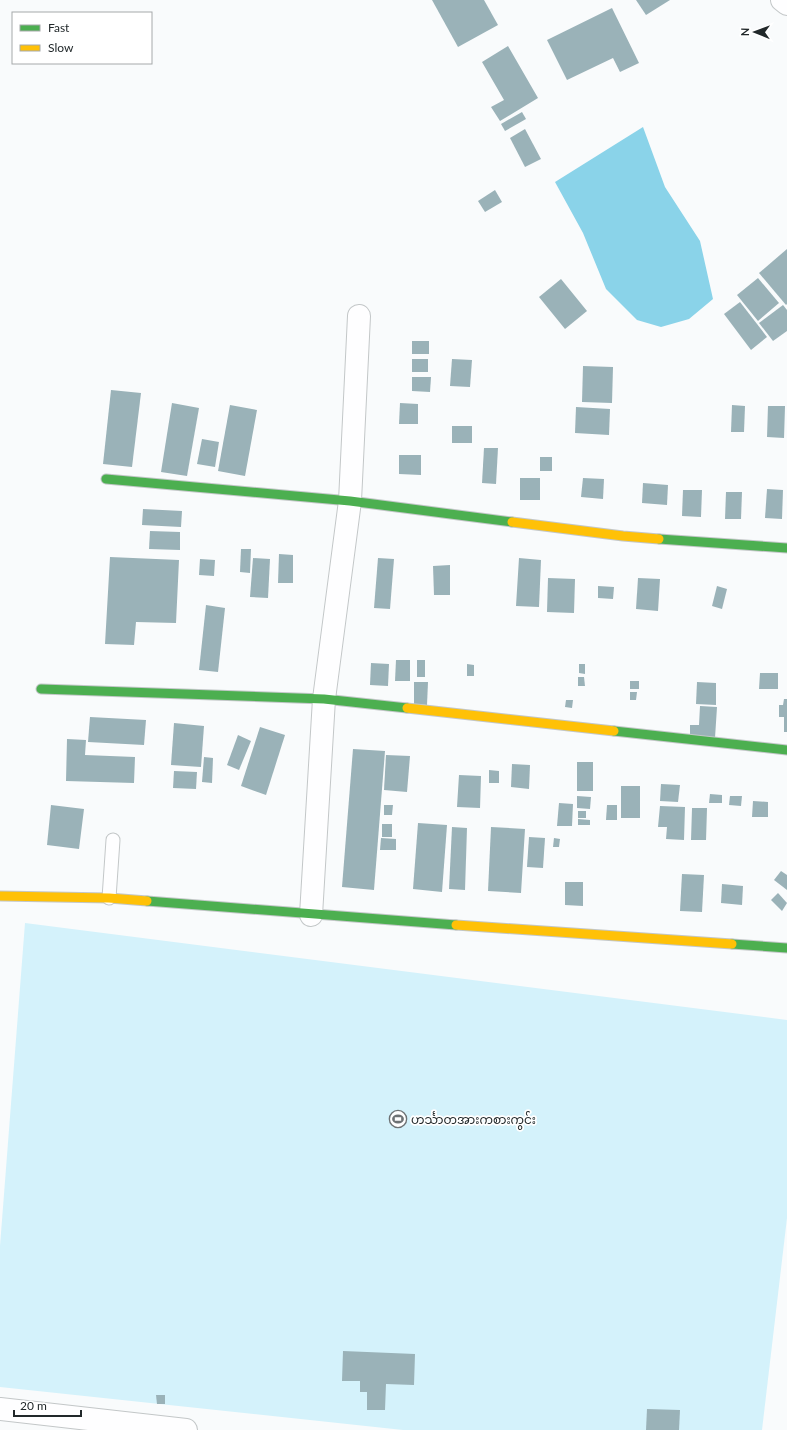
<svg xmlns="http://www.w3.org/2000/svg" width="787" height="1430" font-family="Lato,'Noto Sans Myanmar',sans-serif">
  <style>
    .green { fill: #d4f2fb }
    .water { fill: #8ad3e9 }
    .building { fill: #9ab2b8 }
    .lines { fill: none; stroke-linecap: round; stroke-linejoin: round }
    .lane-casing { stroke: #c3c7c8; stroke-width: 15 }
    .street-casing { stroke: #c3c7c8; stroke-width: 24 }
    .fast-casing { stroke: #c3c7c8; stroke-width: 11 }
    .slow-casing { stroke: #c3c7c8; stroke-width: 11 }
    .lane { stroke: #fefeff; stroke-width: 13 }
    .street { stroke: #fefeff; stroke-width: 22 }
    .fast { stroke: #4caf50; stroke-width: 9 }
    .slow { stroke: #ffc107; stroke-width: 9 }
    .labels { text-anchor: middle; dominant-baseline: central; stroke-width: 3.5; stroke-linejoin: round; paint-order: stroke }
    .poi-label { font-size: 12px; fill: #21282a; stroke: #fff; text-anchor: start }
  </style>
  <rect width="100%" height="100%" fill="#f9fbfc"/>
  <!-- green -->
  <path class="green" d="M25,923L787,1020V1218L762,1430H403L0,1387V1246Z"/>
  <!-- water -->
  <path class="water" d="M643,127L665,187L700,241L713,299L689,319L661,327L637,320L606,289L583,233L555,182Z"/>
  <!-- building -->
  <g class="building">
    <path d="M432,0H484L498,25L458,47Z"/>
    <path d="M636,0H670L646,15Z"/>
    <path d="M612,8L639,63L620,72L613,58L567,80L547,40Z"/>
    <path d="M508,46L538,98L500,121L491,107L504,100L482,62Z"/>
    <path d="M522,112L526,119L505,131L501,124Z"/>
    <path d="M525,129L541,159L525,167L510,138Z"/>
    <path d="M495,190L502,202L485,212L478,201Z"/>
    <path d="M787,249V304L786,305L759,273Z"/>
    <path d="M758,278L779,303L758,321L737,295Z"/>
    <path d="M561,279L587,311L565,329L539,297Z"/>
    <path d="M740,302L767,337L751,350L724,314Z"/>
    <path d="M783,305L787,310V331L773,341L759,323Z"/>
    <rect x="412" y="341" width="17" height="13"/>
    <rect x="412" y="359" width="16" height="13"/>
    <path d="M452,359L472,360L470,387L450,386Z"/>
    <path d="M583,366L613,367L612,403L582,402Z"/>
    <path d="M412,377H431L430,392L412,391Z"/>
    <path d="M111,390L141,393L132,467L103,464Z"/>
    <path d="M172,403L199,408L187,476L161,472Z"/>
    <path d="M400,403L418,404V424H399Z"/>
    <path d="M230,405L257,410L245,476L218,471Z"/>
    <path d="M732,405L745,406L744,432H731Z"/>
    <path d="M768,406H785L784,438L767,437Z"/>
    <path d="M576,407L610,409L609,435L575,433Z"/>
    <rect x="452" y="426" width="20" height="17"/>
    <path d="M202,439L219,442L215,467L197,464Z"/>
    <path d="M484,448H498L496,484L482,483Z"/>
    <path d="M399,455H421V475L399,474Z"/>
    <rect x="540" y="457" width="12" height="14"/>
    <rect x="520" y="478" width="20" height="22"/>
    <path d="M583,478L604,479L603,499L581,497Z"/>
    <path d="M643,483L668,485L667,505L642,503Z"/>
    <path d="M767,489L783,490L782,519L765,518Z"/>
    <path d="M683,490H702L701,517L682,516Z"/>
    <path d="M726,492H742L741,519H725Z"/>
    <path d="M143,509L182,511L181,527L142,525Z"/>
    <path d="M150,531L180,532V550L149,549Z"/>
    <path d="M241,549H251L250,573L240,572Z"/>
    <path d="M279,554L293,555V583H278Z"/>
    <path d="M110,557L179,560L176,623L136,622L134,645L105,644Z"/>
    <path d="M253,558L270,559L268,598L250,597Z"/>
    <path d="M378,558L394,559L390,609L374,608Z"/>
    <path d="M519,558L541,560L539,607L516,606Z"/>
    <path d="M200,559L215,560L214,576L199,575Z"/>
    <path d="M450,565V595H434L433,566Z"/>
    <path d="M548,578L575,579L574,613L547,612Z"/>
    <path d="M638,578L660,579L658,611L636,609Z"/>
    <path d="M598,586L614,587L613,599L598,598Z"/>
    <path d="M717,586L727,589L722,609L712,606Z"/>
    <path d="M206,605L225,608L218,672L199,670Z"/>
    <path d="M396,660H410V681H395Z"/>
    <rect x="417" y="660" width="8" height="17"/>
    <path d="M371,663L389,664L388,686L370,685Z"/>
    <path d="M467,664L474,665V676H467Z"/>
    <path d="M579,664H585V674L579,673Z"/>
    <path d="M760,673H778V689H759Z"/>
    <path d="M578,677H584L585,686H578Z"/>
    <rect x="630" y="681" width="9" height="8"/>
    <path d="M414,682H428L427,705L414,704Z"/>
    <path d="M697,682L716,683V705L696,704Z"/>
    <path d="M630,692H637L636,700H630Z"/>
    <path d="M784,699H787V732H784V717H779V705H783Z"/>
    <path d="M566,700H573L572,708L565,707Z"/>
    <path d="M700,706L717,707L715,738L690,737V725H699Z"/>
    <path d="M90,717L146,720L144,745L88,742Z"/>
    <path d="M174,723L204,726L201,767L171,765Z"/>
    <path d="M260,727L285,735L266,795L241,786Z"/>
    <path d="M238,735L251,741L239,770L227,765Z"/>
    <path d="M67,739L86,740L85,755L135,757L134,783L66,781Z"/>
    <path d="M353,749L385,751L374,890L342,887Z"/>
    <path d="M386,755L410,756L407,792L384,790Z"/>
    <path d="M204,757L213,758L212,783L202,782Z"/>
    <rect x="577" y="762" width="16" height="29"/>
    <path d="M512,764L530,765L529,789L511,787Z"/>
    <path d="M489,770L499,771V783H489Z"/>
    <path d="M174,771L197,772L196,789L173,788Z"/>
    <path d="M459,775L481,776L480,808L457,807Z"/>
    <path d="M661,784L680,785L678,802L660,801Z"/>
    <rect x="621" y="786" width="19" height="32"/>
    <path d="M710,794L722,795V803H709Z"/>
    <path d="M577,796L591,797L590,809L577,808Z"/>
    <path d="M730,796H742L741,806L729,805Z"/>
    <path d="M753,801L768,802V817H752Z"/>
    <path d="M559,803L573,804L572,826H557Z"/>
    <path d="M51,805L84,809L79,849L47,845Z"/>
    <path d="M384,805H393L392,815H384Z"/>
    <path d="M607,805H617V820H606Z"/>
    <path d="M660,806L685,807L684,840L666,839L667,827H658Z"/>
    <path d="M692,808H707L706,840H691Z"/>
    <rect x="578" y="811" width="8" height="7"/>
    <path d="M578,819L590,820V825H578Z"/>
    <path d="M418,823L447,825L442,892L413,889Z"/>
    <rect x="382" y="824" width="10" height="13"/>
    <path d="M452,827L467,828L465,890L449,889Z"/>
    <path d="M491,827L525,829L521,893L488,891Z"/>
    <path d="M529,837L545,838L543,868L527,867Z"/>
    <path d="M381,838L396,839V850H380Z"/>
    <path d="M554,838L560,839L559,847H553Z"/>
    <path d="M781,871L787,875V890L774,880Z"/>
    <path d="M682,874L704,875L702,912L680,911Z"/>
    <path d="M565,882H583V906L565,905Z"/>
    <path d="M722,884L743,886L742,905L721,903Z"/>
    <path d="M778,893L787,903L782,911L771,900Z"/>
    <path d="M343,1351L415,1354L414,1385L386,1384L385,1410H367V1392H360V1381H342Z"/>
    <path d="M156,1395H165V1404H157Z"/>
    <path d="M647,1409L680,1410L679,1430H646Z"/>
  </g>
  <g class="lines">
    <defs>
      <path id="lane" d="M109,898L113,840"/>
      <g id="street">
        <path d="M782,0L787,4"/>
        <path d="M311,915L324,699L350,501L359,316"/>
        <path d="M0,1409L186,1430"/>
      </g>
      <g id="fast">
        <path d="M106,479L350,501L512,522"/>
        <path d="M659,539L787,548"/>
        <path d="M41,689L324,699L407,708"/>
        <path d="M614,731L787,750"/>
        <path d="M147,901L456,925"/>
        <path d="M732,944L787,948"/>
      </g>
      <g id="slow">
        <path d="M512,522L623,536L659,539"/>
        <path d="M407,708L614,731"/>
        <path d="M0,896L109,898L147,901"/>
        <path d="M456,925L732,944"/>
      </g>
    </defs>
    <!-- lane casing -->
    <use href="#lane" class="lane-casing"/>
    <!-- street casing -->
    <use href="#street" class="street-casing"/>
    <!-- fast casing -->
    <use href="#fast" class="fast-casing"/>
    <!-- slow casing -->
    <use href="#slow" class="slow-casing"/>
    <!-- lane -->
    <use href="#lane" class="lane"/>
    <!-- street -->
    <use href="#street" class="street"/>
    <!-- fast -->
    <use href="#fast" class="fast"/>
    <!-- slow -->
    <use href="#slow" class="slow"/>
  </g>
  <!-- icons -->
  <defs>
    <symbol id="stadium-ring" viewBox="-11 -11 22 22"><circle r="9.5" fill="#fff" stroke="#6d7274" stroke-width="1.5"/><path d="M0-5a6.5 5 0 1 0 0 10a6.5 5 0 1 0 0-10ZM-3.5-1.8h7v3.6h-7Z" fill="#6d7274"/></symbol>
  </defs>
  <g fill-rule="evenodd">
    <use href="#stadium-ring" x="388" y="1109" width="20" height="20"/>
  </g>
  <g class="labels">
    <!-- poi labels -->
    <g class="poi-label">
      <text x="411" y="1119">ဟင်္သာတအားကစားကွင်း</text>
    </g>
  </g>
  <!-- legend -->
  <rect x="12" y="12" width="140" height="52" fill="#ffffff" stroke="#a6a9aa"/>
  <rect x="20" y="25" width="20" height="6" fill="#4caf50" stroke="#a6a9aa"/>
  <text x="48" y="32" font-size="12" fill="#21282a">Fast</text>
  <rect x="20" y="45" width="20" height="6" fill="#ffc107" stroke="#a6a9aa"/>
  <text x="48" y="52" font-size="12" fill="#21282a">Slow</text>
  <!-- north arrow -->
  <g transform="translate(755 32) rotate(271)" stroke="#ffffff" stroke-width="3" paint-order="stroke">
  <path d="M0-3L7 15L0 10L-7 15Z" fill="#21282a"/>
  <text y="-6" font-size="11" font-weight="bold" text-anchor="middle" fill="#21282a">N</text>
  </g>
  <!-- scale -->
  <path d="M14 1410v6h67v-6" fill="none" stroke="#21282a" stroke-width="2"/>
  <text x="20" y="1410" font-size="12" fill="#21282a" stroke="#ffffff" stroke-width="3" paint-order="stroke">20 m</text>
</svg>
